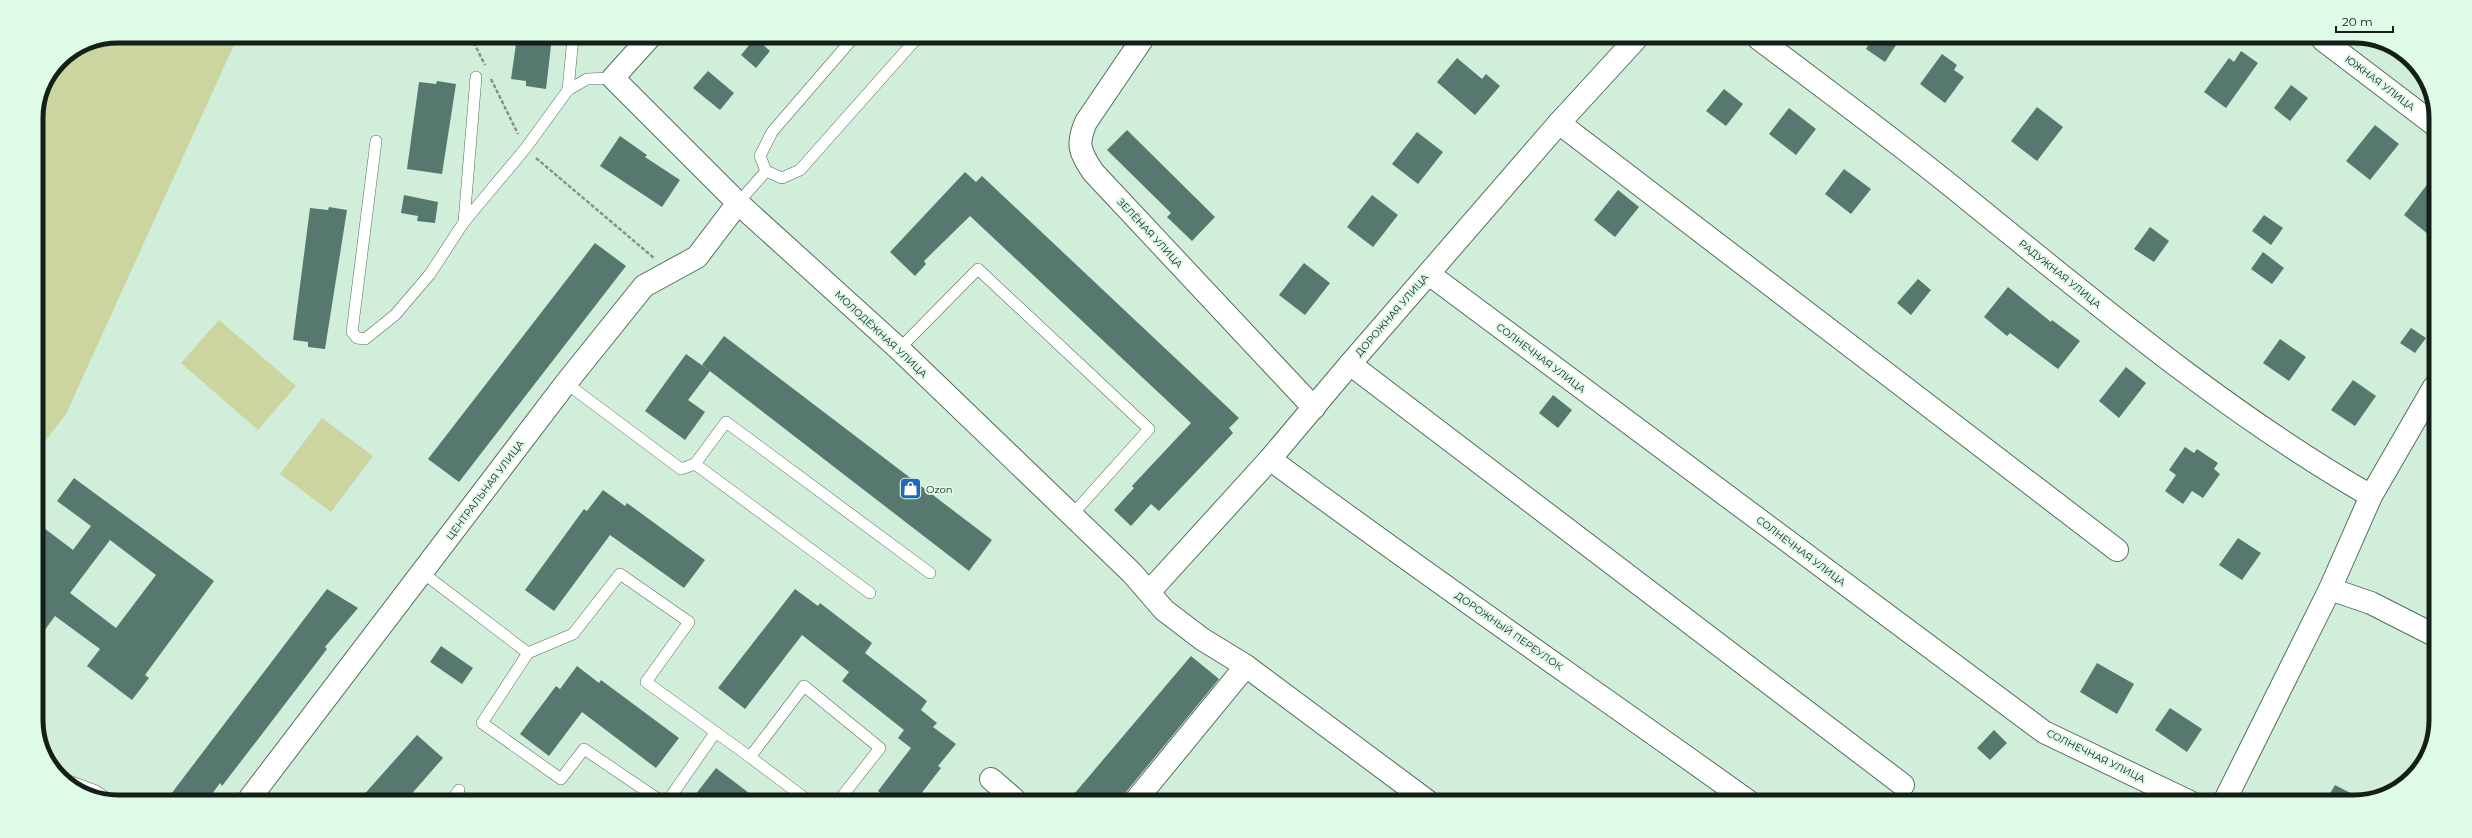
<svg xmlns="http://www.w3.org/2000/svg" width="2472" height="838" font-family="Montserrat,sans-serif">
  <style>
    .green { fill: #ccd49f }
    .building { fill: #57786e; fill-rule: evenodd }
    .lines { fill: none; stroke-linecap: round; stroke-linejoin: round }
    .service-casing { stroke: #546e5c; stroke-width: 12 }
    .minor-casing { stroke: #546e5c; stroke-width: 24 }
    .path { stroke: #809687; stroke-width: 2.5; stroke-dasharray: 4 2; stroke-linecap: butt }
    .service { stroke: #fff; stroke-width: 11 }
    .minor { stroke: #fff; stroke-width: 22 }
    .labels { text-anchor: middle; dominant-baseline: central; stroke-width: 4; stroke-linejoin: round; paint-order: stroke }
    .street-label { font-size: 10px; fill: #141f18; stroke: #defbe7 }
    .poi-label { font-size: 10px; fill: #141f18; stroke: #defbe7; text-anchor: start }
    .rim { fill: none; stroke: #141f18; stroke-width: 5 }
  </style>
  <rect width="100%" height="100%" fill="#d1eeda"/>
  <!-- green -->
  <g class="green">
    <path d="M118,36H238L66,414L36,453V113L44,82L60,60L87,42Z"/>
    <path d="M219,320L296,386L258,430L181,363Z"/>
    <path d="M322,418L373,456L331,512L280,474Z"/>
  </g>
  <!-- building -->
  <g class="building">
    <path d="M517,37H552L546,89L526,86V81L511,79Z"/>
    <path d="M755,38L770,51L756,68L741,55Z"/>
    <path d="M1872,39H1900L1885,62L1866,49Z"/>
    <path d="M2241,51L2258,63L2226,108L2204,92L2229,58L2234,62Z"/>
    <path d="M1942,54L1957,65L1954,70L1964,77L1945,103L1920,84Z"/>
    <path d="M1457,58L1482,79L1486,74L1500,86L1475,115L1437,82Z"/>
    <path d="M708,71L734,93L720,110L693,88Z"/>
    <path d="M437,81L456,84L442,174L407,169L419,82L436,84Z"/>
    <path d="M2291,85L2308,98L2290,121L2274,108Z"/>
    <path d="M1724,89L1743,104L1726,126L1706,111Z"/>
    <path d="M2037,107L2063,127L2037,161L2011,141Z"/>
    <path d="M1789,108L1816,129L1796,155L1769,134Z"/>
    <path d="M2375,125L2399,144L2370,180L2346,161Z"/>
    <path d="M1127,130L1215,217L1192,241L1167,217L1171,213L1107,150Z"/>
    <path d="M1417,132L1443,152L1418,184L1392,164Z"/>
    <path d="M620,136L647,155L645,157L680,180L662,207L600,166Z"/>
    <path d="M1844,169L1871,189L1851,214L1825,194Z"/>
    <path d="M965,172L976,182L982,176L1239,418L1229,428L1233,433L1159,511L1151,504L1131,526L1114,510L1134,488L1132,486L1191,423L970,216L924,261L926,264L915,276L890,252Z"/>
    <path d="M2435,174V225L2428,234L2404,215Z"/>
    <path d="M1618,190L1639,207L1615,237L1594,220Z"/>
    <path d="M404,195L438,202L435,223L417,221L418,216L401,213Z"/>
    <path d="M1372,195L1398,215L1373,247L1347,227Z"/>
    <path d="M329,207L347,210L325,349L308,347V342L293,340L310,208L328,210Z"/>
    <path d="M2264,215L2283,228L2271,245L2252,231Z"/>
    <path d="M2150,227L2169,241L2154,262L2134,249Z"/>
    <path d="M595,243L626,266L459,482L428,459Z"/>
    <path d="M2263,252L2284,268L2272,284L2251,269Z"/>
    <path d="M1304,263L1330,283L1305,315L1279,295Z"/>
    <path d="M1918,279L1931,290L1911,315L1897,303Z"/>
    <path d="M2008,287L2051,322L2052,320L2080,341L2058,369L2010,333L2007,336L1984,317Z"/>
    <path d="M2411,328L2426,338L2415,353L2400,343Z"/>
    <path d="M724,336L992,540L969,571L702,365Z"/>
    <path d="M2280,339L2306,357L2289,381L2263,363Z"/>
    <path d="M686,354L710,371L688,400L705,412L685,440L645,411Z"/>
    <path d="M2126,367L2146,383L2119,418L2099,401Z"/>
    <path d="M2353,380L2376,396L2355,426L2331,410Z"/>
    <path d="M1553,395L1572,410L1558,428L1539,413Z"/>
    <path d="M2185,447L2194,453L2197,449L2218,463L2214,469L2220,474L2203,498L2192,491L2183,504L2165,491L2176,475L2169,470Z"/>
    <path d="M74,478L214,581L145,675L149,678L132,700L87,666L100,649L55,616L36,642V522L73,550L91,526L57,501ZM110,540L156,575L116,628L70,593Z"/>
    <path d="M603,490L625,506L627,503L705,560L684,588L610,535L554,611L525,590L584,509L587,511Z"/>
    <path d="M2238,538L2261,553L2242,580L2219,565Z"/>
    <path d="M327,589L358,608L325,647L327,649L252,747L222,786L220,783L209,798H168Z"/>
    <path d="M795,589L818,606L820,603L872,643L865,653L927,701L921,710L937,723L933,727L956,744L938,766L941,768L917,799H888L878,791L911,748L898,738L904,730L842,681L849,672L802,635L745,709L718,688Z"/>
    <path d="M441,646L473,668L462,684L430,662Z"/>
    <path d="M1191,656L1219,679L1126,792L1124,800H1069Z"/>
    <path d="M2097,663L2134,684L2117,714L2080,692Z"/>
    <path d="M577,666L599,683L601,680L679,738L656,768L582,712L549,756L520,734L556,686L560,689Z"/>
    <path d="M2170,708L2202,729L2187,752L2155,730Z"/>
    <path d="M1994,730L2007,743L1990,760L1977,748Z"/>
    <path d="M417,735L443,758L408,798H361Z"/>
    <path d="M716,768L757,799H692Z"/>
    <path d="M2335,785L2362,799L2354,802H2325Z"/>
  </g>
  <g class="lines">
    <defs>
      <g id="service">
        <path d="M568,90L573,37"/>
        <path d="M376,141L352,332L357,338L365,339L395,315L430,274L464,222L525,149L568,90L587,79L613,78"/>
        <path d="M766,171L782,178L800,170L917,38"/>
        <path d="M738,203L766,171L760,156L772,132L854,37"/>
        <path d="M464,222L476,77"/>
        <path d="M899,349L978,269L1149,429L1071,516"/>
        <path d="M566,383L681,469L695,464L726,422L930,573"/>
        <path d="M695,464L870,593"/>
        <path d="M423,573L528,653L573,634L620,574L689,622L646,682L750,757"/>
        <path d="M528,653L482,723L561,779L584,749L658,799"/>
        <path d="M69,781L96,791L106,798"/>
        <path d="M453,798L459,790"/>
        <path d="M669,799L715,733"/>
        <path d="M806,799L750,757L804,686L880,748L840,799"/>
      </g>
      <g id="minor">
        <path d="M650,37L613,78L738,203L899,349L1132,573L1164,610L1202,639L1246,666L1426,800"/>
        <path d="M1143,38L1086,122C1076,145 1080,152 1093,172L1314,408"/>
        <path d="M1759,39C1829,92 1899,143 1966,198C2096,303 2226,413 2371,496"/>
        <path d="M2323,40L2436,126"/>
        <path d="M1559,123C1746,264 1930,409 2117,550"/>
        <path d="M1429,274L2044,732L2190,802"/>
        <path d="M1350,364L1903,785"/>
        <path d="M1270,459C1427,576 1589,687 1748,801"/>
        <path d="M2330,589L2371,603L2432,634"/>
        <path d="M1149,592L1270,459L1350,364L1559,123L1636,39"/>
        <path d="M991,779L1014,799"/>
        <path d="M250,798L566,383L644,286L697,257L738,203"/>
        <path d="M1136,800L1246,666"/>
        <path d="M2224,802L2330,589L2371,496L2434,387"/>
      </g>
    </defs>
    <!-- service casing -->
    <use href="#service" class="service-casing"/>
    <!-- minor casing -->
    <use href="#minor" class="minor-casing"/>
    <!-- path -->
    <g class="path">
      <path d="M471,37L485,65"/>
      <path d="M491,79L518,134"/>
      <path d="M536,158L654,258"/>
    </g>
    <!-- service -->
    <use href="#service" class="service"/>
    <!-- minor -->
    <use href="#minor" class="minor"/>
  </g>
  <!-- icons -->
  <defs>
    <symbol id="shop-square" viewBox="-11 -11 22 22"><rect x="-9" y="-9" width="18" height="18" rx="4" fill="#2467b8" stroke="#defbe7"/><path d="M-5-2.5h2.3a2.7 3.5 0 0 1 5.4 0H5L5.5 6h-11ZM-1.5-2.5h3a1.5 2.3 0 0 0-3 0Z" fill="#fff"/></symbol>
  </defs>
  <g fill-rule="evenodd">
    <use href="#shop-square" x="898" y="476" width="25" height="25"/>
  </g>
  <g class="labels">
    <!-- street labels -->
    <g class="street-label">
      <text transform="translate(2380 83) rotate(37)">ЮЖНАЯ УЛИЦА</text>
      <text transform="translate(1150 233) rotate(47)">ЗЕЛЁНАЯ УЛИЦА</text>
      <text transform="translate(2060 274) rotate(39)">РАДУЖНАЯ УЛИЦА</text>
      <text transform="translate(1392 315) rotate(-49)">ДОРОЖНАЯ УЛИЦА</text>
      <text transform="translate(881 334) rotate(43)">МОЛОДЁЖНАЯ УЛИЦА</text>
      <text transform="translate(1541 358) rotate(37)">СОЛНЕЧНАЯ УЛИЦА</text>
      <text transform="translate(485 490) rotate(-53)">ЦЕНТРАЛЬНАЯ УЛИЦА</text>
      <text transform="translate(1801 551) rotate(37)">СОЛНЕЧНАЯ УЛИЦА</text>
      <text transform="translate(1509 631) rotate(35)">ДОРОЖНЫЙ ПЕРЕУЛОК</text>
      <text transform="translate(2096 756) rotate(26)">СОЛНЕЧНАЯ УЛИЦА</text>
    </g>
    <!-- poi labels -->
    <g class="poi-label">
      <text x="926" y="489">Ozon</text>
    </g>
  </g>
  <!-- crop -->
  <path d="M0 0H2472V838H0ZM118 43H2354A75 75 0 0 1 2429 118V720A75 75 0 0 1 2354 795H118A75 75 0 0 1 43 720V118A75 75 0 0 1 118 43Z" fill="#defbe7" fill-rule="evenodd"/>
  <path class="rim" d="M118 43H2354A75 75 0 0 1 2429 118V720A75 75 0 0 1 2354 795H118A75 75 0 0 1 43 720V118A75 75 0 0 1 118 43Z"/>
  <!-- scale -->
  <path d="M2336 26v6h57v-6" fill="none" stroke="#141f18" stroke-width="2"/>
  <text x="2342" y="26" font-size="12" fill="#141f18" stroke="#defbe7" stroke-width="3" paint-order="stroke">20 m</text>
</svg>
